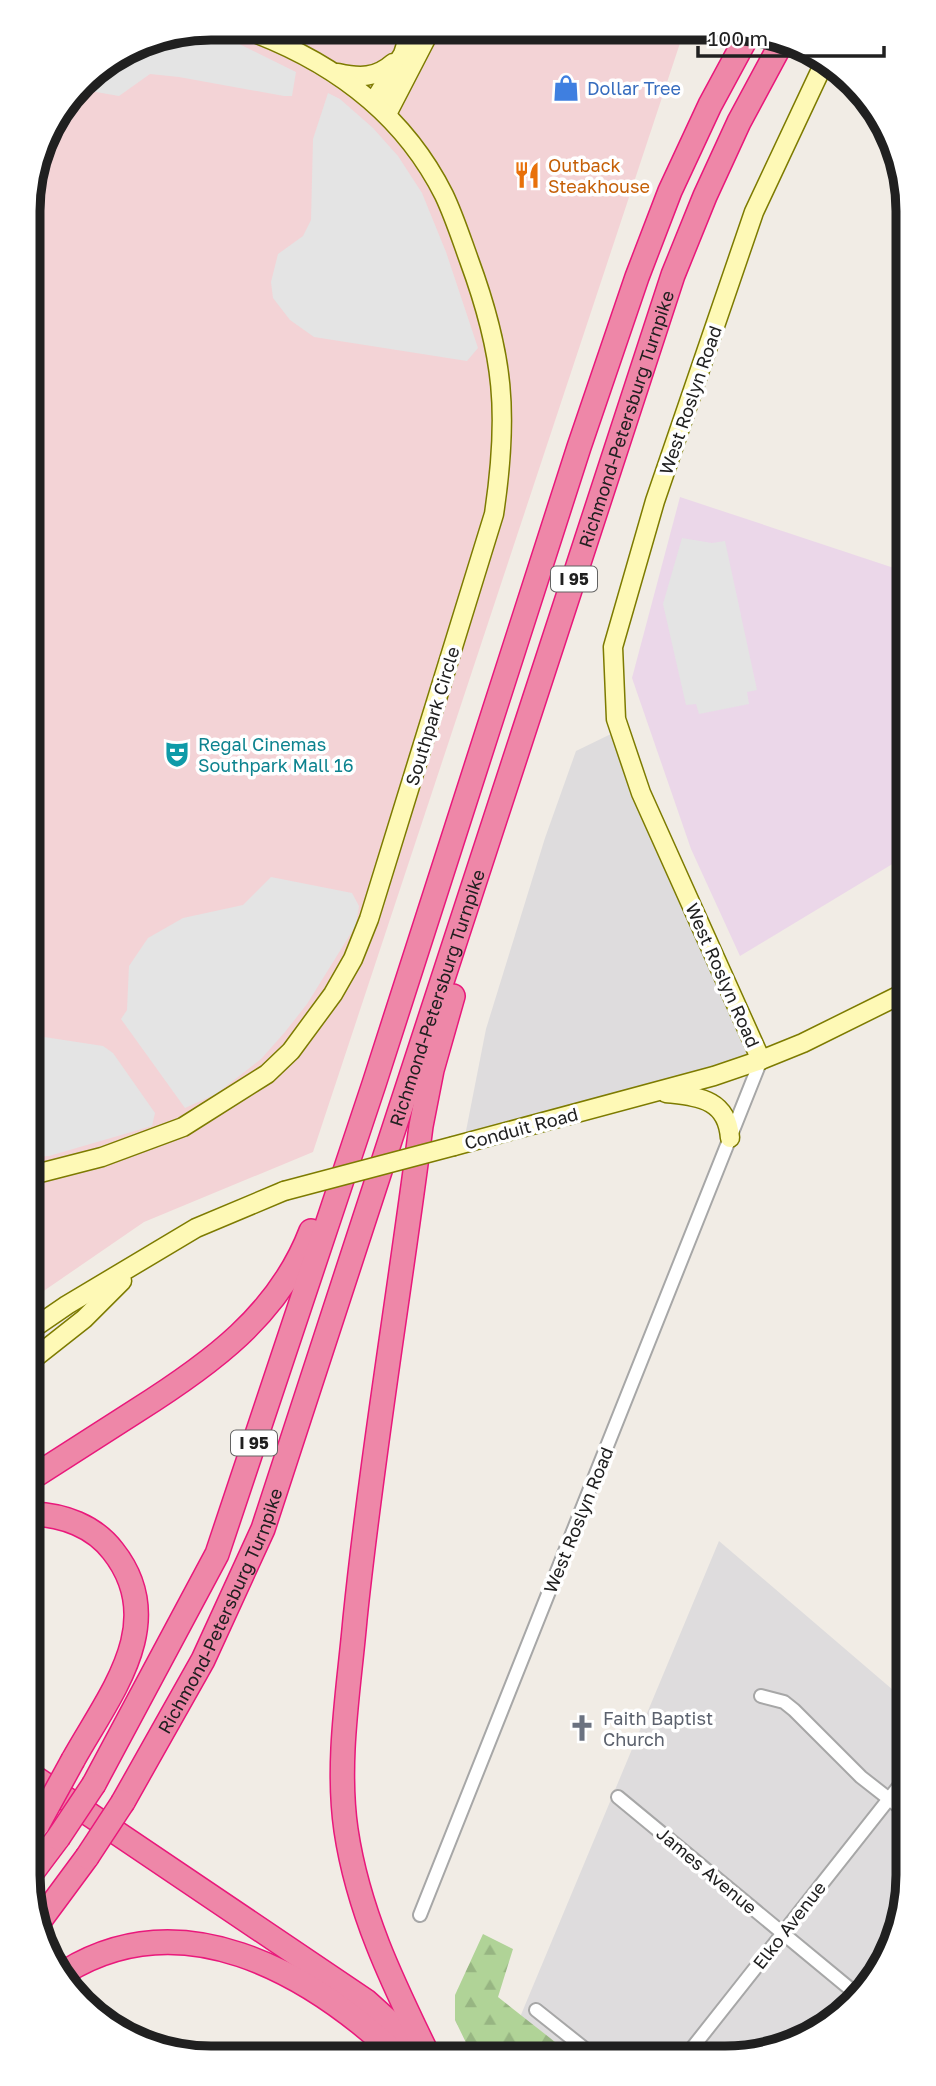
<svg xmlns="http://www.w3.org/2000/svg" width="936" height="2086" font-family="'Golos Text',sans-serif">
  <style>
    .residential { fill: #dedcdd }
    .commercial { fill: #f3d3d6 }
    .industrial { fill: #ebd7e9 }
    .forest { fill: url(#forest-firs) }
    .parking { fill: #e4e4e4 }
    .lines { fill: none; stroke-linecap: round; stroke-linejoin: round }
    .street-casing { stroke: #a7a7a7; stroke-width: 16 }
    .secondary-casing { stroke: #7d7b00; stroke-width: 21 }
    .highway-casing { stroke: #e9187b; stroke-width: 26 }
    .street { stroke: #fff; stroke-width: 12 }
    .secondary { stroke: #fef9b6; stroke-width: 18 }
    .highway { stroke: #ee87a8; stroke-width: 23 }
    .secondary-bridge-casing { stroke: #7d7b00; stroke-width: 21; stroke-linecap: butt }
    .highway-bridge-casing { stroke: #e9187b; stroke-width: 26; stroke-linecap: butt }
    .secondary-bridge { stroke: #fef9b6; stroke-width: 18 }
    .highway-bridge { stroke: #ee87a8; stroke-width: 23 }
    .labels { text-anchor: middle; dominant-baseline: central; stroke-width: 7; stroke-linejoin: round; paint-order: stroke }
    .shield { fill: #fff; stroke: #636363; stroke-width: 2 }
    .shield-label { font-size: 16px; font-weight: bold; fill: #202020 }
    .shop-label { font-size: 18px; fill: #366cbe; stroke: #fff; text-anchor: start }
    .food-label { font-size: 18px; fill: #c56008; stroke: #fff; text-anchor: start }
    .street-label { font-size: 18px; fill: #202020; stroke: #fff }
    .culture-label { font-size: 18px; fill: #0d838f; stroke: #fff; text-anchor: start }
    .worship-label { font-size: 18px; fill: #5b616d; stroke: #fff; text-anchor: start }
    .rim { fill: none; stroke: #202020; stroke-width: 9 }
  </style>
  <defs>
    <pattern id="forest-firs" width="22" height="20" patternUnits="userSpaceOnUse" patternTransform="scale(1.75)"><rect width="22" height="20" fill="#b0d397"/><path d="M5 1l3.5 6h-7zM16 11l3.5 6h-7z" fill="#97b582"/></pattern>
  </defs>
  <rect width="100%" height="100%" fill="#f1ece5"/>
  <!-- residential -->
  <g class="residential">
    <path d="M613,733L751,1055L465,1136L486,1029L545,838L576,751Z"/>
    <path d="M719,1541L907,1702L908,1887L894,1945L863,1995L772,2052L505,2053Z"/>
  </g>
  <!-- commercial -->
  <path class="commercial" d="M211,28L684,31L313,1152L144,1222L32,1299L28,199L47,130L90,74L142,42Z"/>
  <!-- industrial -->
  <path class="industrial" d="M680,497L903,571L904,857L740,956L691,849L632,678Z"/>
  <!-- forest -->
  <path class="forest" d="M483,1934L513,1949L498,1997L569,2053H471L455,2020V1995Z"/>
  <!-- parking -->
  <g class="parking">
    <path d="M198,31L233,41L296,72L292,96H284L179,77L150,74L119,96L79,89L90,74L142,42Z"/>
    <path d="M328,93L340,99L373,128L398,156L422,193L446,252L478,348L467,361L314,337L290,320L273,298L271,282L278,254L303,236L311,220L313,139Z"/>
    <path d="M682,538L712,543L725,541L757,690L747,692L749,704L699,714L696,704L686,705L663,604Z"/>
    <path d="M271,877L352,893L359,906L356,925L307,1004L285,1032L261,1059L216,1094L185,1108L121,1019L127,1010L129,966L148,938L183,918L243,905Z"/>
    <path d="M31,1035L103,1046L113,1053L155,1113L152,1126L49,1156L32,1157Z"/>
  </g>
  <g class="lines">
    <defs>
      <g id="street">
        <path d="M761,1696L784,1702L794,1710L861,1777L907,1813"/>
        <path d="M618,1797L860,1997"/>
        <path d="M420,1915L761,1060"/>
        <path d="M536,2010L590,2053"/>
        <path d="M689,2052L907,1776"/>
      </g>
      <g id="secondary">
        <path d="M338,73C360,78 376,78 393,63"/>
        <path d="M374,101L403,54L411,29"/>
        <path d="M387,114L431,29"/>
        <path d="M761,1060L641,793L616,719L613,647L655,501L754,212L824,63"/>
        <path d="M666,1093C698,1097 727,1098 730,1138"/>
        <path d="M454,1146L714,1076L761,1060L803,1043L904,993"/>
        <path d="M32,1175L102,1157L183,1127L267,1074L291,1051L333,994L353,959L369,919L494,514C509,414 504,355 469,260C461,238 454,216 444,195C402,111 329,59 241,28"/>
        <path d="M32,1329L67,1305L196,1228L284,1191"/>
        <path d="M32,1360L84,1319L122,1281"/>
      </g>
      <g id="highway">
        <path d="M33,1477C67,1455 102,1433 136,1411C209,1365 279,1315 311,1231"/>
        <path d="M33,1514C63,1515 94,1526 113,1551C170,1623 109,1695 73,1760"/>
        <path d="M34,1777L366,2001L397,2029L416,2053"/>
        <path d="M94,1784L217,1554L374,1084L579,447L637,277L670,191L710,105L750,31"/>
        <path id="s1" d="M123,1802L203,1660L263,1529L673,275L705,196L739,122L782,42"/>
        <path d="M34,1870L58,1838"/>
        <path d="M36,1926L87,1857"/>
        <path d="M65,1972C182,1900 306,1971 395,2053"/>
        <path d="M427,2053C392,1981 358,1911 346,1830C336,1761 349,1688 355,1619C372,1454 400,1290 421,1126L432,1070L453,996"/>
      </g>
    </defs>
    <!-- street casing -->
    <use href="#street" class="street-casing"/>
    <!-- secondary casing -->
    <use href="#secondary" class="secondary-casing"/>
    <!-- highway casing -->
    <use href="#highway" class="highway-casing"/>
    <!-- street -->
    <use href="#street" class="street"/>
    <!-- secondary -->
    <use href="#secondary" class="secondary"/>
    <!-- highway -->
    <use href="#highway" class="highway"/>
    <defs>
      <path id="secondary-bridge" d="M284,1191L454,1146"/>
      <g id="highway-bridge">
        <path d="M38,1824L73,1760"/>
        <path d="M58,1838L94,1784"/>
        <path d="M87,1857L123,1802"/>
      </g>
    </defs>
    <!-- secondary-bridge casing -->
    <use href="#secondary-bridge" class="secondary-bridge-casing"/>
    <!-- highway-bridge casing -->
    <use href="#highway-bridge" class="highway-bridge-casing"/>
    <!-- secondary-bridge -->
    <use href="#secondary-bridge" class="secondary-bridge"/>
    <!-- highway-bridge -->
    <use href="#highway-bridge" class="highway-bridge"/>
  </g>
  <!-- icons -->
  <defs>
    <symbol id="shop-bare" viewBox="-9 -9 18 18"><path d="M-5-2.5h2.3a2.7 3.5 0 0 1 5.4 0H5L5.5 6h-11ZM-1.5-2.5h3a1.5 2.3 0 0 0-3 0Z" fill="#3f7fe0" stroke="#fff" stroke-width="2.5" paint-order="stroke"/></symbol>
    <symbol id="restaurant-bare" viewBox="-9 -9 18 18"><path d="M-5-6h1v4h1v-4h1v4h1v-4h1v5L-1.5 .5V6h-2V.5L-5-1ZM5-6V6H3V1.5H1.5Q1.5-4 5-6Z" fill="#e8710a" stroke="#fff" stroke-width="2.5" paint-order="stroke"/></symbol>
    <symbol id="theatre-bare" viewBox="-9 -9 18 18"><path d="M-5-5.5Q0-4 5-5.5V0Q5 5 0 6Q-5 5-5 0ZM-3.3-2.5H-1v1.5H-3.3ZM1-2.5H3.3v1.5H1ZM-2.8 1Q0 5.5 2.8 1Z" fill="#0f9aa8" stroke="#fff" stroke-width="2.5" paint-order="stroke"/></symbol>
    <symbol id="church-bare" viewBox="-9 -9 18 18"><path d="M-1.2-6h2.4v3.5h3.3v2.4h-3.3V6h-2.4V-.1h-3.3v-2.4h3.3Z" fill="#6b7280" stroke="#fff" stroke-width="2.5" paint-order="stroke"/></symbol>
  </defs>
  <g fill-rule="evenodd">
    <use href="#shop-bare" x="547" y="69" width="38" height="38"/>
    <use href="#restaurant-bare" x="508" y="156" width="38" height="38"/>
    <use href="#theatre-bare" x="158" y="735" width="38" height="38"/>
    <use href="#church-bare" x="563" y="1709" width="38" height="38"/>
  </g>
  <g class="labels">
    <!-- shield labels -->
    <g class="shield">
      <rect x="551" y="566.5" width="46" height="25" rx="5"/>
      <rect x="231" y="1430.5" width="46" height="25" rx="5"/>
    </g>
    <g class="shield-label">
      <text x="574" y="579">I 95</text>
      <text x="254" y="1443">I 95</text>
    </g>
    <!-- shop labels -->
    <g class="shop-label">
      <text x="587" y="88">Dollar Tree</text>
    </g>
    <!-- food labels -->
    <g class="food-label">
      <text x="548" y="165">Outback<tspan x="548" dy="21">Steakhouse</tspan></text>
    </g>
    <!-- street labels -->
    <g class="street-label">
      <text transform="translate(690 400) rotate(-71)">West Roslyn Road</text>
      <text stroke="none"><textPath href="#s1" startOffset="1475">Richmond-Petersburg Turnpike</textPath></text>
      <text transform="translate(432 716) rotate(-73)">Southpark Circle</text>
      <text transform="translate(723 975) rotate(66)">West Roslyn Road</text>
      <text stroke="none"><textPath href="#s1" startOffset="866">Richmond-Petersburg Turnpike</textPath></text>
      <text transform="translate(521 1128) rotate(-15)">Conduit Road</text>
      <text transform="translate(578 1520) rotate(-68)">West Roslyn Road</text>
      <text stroke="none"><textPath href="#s1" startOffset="215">Richmond-Petersburg Turnpike</textPath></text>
      <text transform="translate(707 1870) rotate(40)">James Avenue</text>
      <text transform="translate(789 1925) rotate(-52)">Elko Avenue</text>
    </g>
    <!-- culture labels -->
    <g class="culture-label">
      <text x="198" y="744">Regal Cinemas<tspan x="198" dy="21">Southpark Mall 16</tspan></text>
    </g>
    <!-- worship labels -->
    <g class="worship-label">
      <text x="603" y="1718">Faith Baptist<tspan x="603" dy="21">Church</tspan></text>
    </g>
  </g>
  <!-- crop -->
  <path d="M0 0H936V2086H0ZM211 40H725A171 171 0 0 1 896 211V1875A171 171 0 0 1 725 2046H211A171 171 0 0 1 40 1875V211A171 171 0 0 1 211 40Z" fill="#fff" fill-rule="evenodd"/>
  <path class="rim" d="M211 40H725A171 171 0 0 1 896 211V1875A171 171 0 0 1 725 2046H211A171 171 0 0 1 40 1875V211A171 171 0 0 1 211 40Z"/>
  <!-- scale -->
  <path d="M698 46v10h186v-10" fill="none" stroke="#202020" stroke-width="3.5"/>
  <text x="708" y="46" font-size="21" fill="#202020" stroke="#ffffff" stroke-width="5" paint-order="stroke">100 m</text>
</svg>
